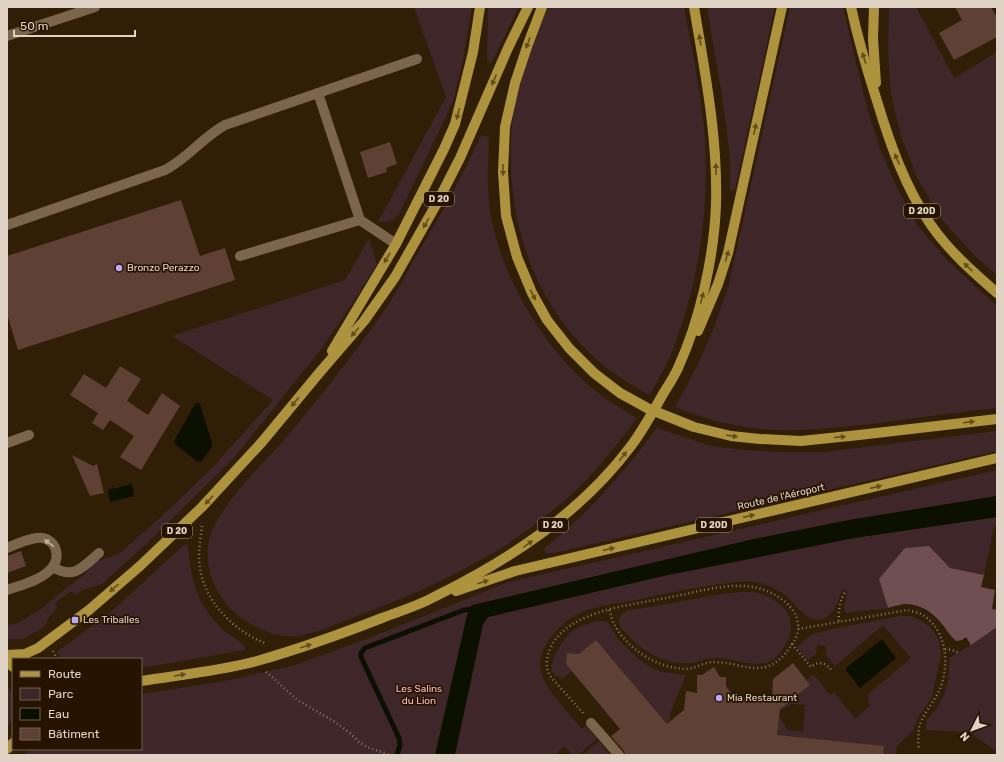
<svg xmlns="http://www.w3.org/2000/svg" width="1004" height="762" font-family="Rubik,sans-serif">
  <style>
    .green { fill: #3f2729 }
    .forest { fill: #6f4f52 }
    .water { fill: #0b1000 }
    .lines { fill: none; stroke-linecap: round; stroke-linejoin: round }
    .stream { stroke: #0b1000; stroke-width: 5 }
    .building { fill: #5e4035 }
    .path { stroke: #897967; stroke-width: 2.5; stroke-dasharray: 1 3; stroke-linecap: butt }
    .lane { stroke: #7c654d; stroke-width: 10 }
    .primary { stroke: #ae933e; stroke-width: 10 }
    .oneway { fill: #644d1c }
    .oneway2 { fill: #c2b2a2 }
    .poi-dot { fill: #baaaf6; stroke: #271400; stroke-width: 1.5 }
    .labels { text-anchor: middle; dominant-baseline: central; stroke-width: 3.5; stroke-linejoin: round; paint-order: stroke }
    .shield { fill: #271400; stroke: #a89a8b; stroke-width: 1 }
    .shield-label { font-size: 9px; font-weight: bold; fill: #e0d3c6 }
    .poi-label { font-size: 10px; fill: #e0d3c6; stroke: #271400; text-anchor: start }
    .street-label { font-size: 10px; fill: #e0d3c6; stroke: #271400 }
    .park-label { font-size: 10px; fill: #fdbec2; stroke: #271400 }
  </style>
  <rect width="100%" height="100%" fill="#311e07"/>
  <!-- green -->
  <g class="green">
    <path d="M414,7H472L463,60L454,98L444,121L399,214C392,221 387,222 378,222L446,97Z"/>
    <path d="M488,7H519L492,62L490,63L487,60Z"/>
    <path d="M548,7H684C692,50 702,95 705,139C709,207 700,276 676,341C670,360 659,378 650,395C629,384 608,371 591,354C521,289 498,184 517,92C524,63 536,34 548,7Z"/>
    <path d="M707,7H775L735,190H730V157L723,102Z"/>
    <path d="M790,7H843L867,108L880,149L898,190L918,226L945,258L997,306V408C945,413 894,422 843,427C816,429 788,432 760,429C731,426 702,418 675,407L698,364L714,327L729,284Z"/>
    <path d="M889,7H916L954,78L997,52V275L976,257L942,220L917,177L901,136L891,94L888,51Z"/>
    <path d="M481,135L489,137C488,163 486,190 491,216C502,279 546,352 597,392C609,402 623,410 637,418C612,452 585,485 552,511C538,522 524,533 509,543C501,549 491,554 482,559C442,582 400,600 357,616C338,623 318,633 297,636C276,639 255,628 239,616C218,600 205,573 208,546C213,508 266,462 291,432C323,393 355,353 384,311C396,294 406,274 416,256C440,217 462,177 481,135Z"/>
    <path d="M369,238L377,264L354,301L322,348L233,459L146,544L102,584L83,590L75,595L72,591L55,603L57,608L50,616L44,627L25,638L16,640L7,638V625L18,623L43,608L61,592L85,574L91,565L98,561L119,554L174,505L213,467L273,400L172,336L345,280Z"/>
    <path d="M657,428L711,446L744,450L785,452H824L997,431V451L554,553H546L544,549L546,547C589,513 624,472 657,428Z"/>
    <path d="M997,470V496L849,520L754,539L473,605L477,652L483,624L488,617L663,576L854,538L997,517V526L994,527L984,575L950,568L929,546L879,579L888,608L846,613L844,608L847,592L843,589C838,600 833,620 818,620C805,620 795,603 785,595C777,589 765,583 755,582C744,581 732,582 721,584C694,587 668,593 641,599C620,603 589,606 571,618C556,628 539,648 540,667C542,687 570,714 582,729L586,726L597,739L578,755H572L565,746L555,755H25L30,749H141V694L226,681L295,665L369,638L509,582Z"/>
    <path d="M185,544L187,545L188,547C192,584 197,604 224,631C231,637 241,640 246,648L244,650L141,668V659H61L57,652L113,610Z"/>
    <path d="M743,592C749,592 756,592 761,594C782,601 798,617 788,639C784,646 781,654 774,659C756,670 734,658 715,658C706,658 699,662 691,663C667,666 639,650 625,632C617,623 616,617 627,611L722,594Z"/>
    <path d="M900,616H911L920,620L929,626L936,635L940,645L941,656L932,696L917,720L913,731L897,746L895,755H861L862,744L787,736L777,737L779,717L788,730L803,732L805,705L791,704L780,711L781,695L810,685L806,680L814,675L830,695L834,692L855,719L870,706L867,695L911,658L883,625L835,666L826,655V646L817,645L816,654L808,660L797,647L805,639L813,634L828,630Z"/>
    <path d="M596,621H603L608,623L618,639L635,656L647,665L662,672L685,675L683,683L672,708L668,725L596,640L579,654L567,653L566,662L576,663L572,671L563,678C537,676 562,639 573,631C579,626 588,624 596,621Z"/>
    <path d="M997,627V752L969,732L925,730L927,720L937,708L944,695L948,681L950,658Z"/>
    <path d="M7,684C15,697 16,716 7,728Z"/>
    <path d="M599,741L610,755H582Z"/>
  </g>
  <!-- forest -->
  <path class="forest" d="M929,546L950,568L984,575L981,587L995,590L992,609L997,610V627L971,645L966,637L962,640L956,641C950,636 947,630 942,624C934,613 919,603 904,604C899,605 893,606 888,608L879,579L905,548Z"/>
  <!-- water -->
  <g class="water">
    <path d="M197,403L200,404L212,443V447L201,462H198L176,445L174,441L195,404Z"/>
    <path d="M132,484L134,496L110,502L108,490Z"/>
    <path d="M997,496V517L854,538L663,576L488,617L483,624L455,755H435L467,615L470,607L473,605L754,539L849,520Z"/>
    <path d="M882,639L896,658L860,688L845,669Z"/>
  </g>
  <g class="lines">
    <!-- stream -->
    <path class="stream" d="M397,755L400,745L399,738L361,657V653L365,648L464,610L474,609"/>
  </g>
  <!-- building -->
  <g class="building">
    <path d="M955,7H991L997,18V37L954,60L939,33L962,20Z"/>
    <path d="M390,142L397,164L386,168L387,172L368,178L360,152Z"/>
    <path d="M181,200L200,256L225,248L235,280L18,350L7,314V256Z"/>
    <path d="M120,366L141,379L127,401L148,415L162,393L180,406L141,470L120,457L134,436L110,420L103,430L92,423L98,413L70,395L84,374L106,388Z"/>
    <path d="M72,455L93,466L97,464L104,493L90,496Z"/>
    <path d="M21,551L26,566L7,573V556Z"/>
    <path d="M596,640L667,724L684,710L686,691L697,693V675H702L714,667L720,677H726V686L734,697L772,699L773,679L793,663L810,685L780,709L777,735L884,746L883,755H625L624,751L611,736L620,729L566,664L567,653L579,654Z"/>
  </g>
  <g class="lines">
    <!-- path -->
    <g class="path">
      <path d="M202,526C201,536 199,546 199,556C199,597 231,630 267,644"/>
      <path d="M839,621C838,612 840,599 846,591"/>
      <path d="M798,629L908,610C911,611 916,612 919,613C947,627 950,664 940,689C934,702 922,715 919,728C918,735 918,742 919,749"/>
      <path d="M792,644L811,667C820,660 826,663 833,672"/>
      <path d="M945,649L952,650L959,653"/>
      <path d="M53,651L57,659"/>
      <path d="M266,672L269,674L286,690L299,701L335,722L350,733L359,742L367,747L390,755"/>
      <path d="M583,713L550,676C545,666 546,658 551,647C568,611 630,605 666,598C694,593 733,580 761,589C779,594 801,610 798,631C797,639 790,647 785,654C761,680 742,662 714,662C704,662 695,669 685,669C657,668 627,649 614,624C612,620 611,614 609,610"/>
    </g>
    <!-- lane -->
    <g class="lane">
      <path d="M7,36L95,7"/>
      <path d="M318,93L360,220L396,244"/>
      <path d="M7,225L165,170C187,159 203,137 225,125L417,59"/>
      <path d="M240,256L360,220"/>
      <path d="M7,443L29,435"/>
      <path d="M7,548C16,544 27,539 37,538C56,536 63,558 50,570C39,581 21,585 7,590"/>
      <path d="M53,567C74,580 83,567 99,553"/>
      <path d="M591,723L619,755"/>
    </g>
    <!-- primary -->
    <g class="primary">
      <path d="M542,7L528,44L515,83L505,127L503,172L506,216L517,257L532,293L547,320L569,348L594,373L620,393L649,409L694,427L731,436L760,439L801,441L859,435L997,419"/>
      <path d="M851,7C858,39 867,70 877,101C890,144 905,187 931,225C949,251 973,272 997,293"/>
      <path d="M874,7L873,39L876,83"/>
      <path d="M698,331L718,284L728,253L782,7"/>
      <path d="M332,351L396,244L444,149L455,124L473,52L480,7"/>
      <path d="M456,591L515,571L997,458"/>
      <path d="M7,655L25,654L38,648L89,610L140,566L202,507L262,442L320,372L364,321L395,277L437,203L460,158L508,48L528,7"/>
      <path d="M7,661L13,667"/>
      <path d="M141,681C179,675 219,671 257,661C299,649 341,634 382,618C400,611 418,606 434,597C509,560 580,514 631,446C643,430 653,412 663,394C668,386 674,377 678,368C700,320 714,257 716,205C718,138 705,72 694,7"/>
      <path d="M7,749L13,743"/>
    </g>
  </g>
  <!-- one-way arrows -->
  <defs><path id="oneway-solid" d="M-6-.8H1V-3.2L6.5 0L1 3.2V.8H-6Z"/></defs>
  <g class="oneway">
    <use href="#oneway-solid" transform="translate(700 40) rotate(-99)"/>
    <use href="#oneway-solid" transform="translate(528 43) rotate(110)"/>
    <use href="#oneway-solid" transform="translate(864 58) rotate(-107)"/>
    <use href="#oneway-solid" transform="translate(494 80) rotate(114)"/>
    <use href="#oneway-solid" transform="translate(458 114) rotate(104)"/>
    <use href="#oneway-solid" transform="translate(755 129) rotate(-78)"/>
    <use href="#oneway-solid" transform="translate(897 159) rotate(-114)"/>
    <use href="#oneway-solid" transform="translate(716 169) rotate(-91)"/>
    <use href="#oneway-solid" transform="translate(503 170) rotate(90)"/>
    <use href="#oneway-solid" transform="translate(426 223) rotate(120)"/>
    <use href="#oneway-solid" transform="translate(727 256) rotate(-74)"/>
    <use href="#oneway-solid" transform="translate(387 258) rotate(121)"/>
    <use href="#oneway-solid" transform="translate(968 267) rotate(-136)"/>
    <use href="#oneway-solid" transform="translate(533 295) rotate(63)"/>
    <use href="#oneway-solid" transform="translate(702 298) rotate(-75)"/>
    <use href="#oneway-solid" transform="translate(355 332) rotate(130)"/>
    <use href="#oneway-solid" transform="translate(295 402) rotate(129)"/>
    <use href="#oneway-solid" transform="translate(969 422) rotate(-7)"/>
    <use href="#oneway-solid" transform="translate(732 436) rotate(9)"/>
    <use href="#oneway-solid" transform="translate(840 437) rotate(-5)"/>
    <use href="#oneway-solid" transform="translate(623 456) rotate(-51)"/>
    <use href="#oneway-solid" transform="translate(876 487) rotate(-13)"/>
    <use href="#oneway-solid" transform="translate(209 500) rotate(133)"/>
    <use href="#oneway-solid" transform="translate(749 516) rotate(-13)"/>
    <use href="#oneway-solid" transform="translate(528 544) rotate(-35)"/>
    <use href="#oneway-solid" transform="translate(609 549) rotate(-13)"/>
    <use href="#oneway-solid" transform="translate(483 582) rotate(-18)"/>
    <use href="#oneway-solid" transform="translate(114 588) rotate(140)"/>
    <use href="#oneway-solid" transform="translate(306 646) rotate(-17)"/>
    <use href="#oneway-solid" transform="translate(180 675) rotate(-9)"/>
  </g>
  <use class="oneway2" href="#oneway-solid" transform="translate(49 543) rotate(-144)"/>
  <!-- markers -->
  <g class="poi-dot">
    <circle cx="119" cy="268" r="4"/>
    <rect x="71" y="616" width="8" height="8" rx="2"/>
    <circle cx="719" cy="698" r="4"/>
  </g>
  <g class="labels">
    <!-- shield labels -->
    <g class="shield">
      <rect x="424" y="192" width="30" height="14" rx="3"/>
      <rect x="904" y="204" width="36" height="14" rx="3"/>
      <rect x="538" y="518" width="30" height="14" rx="3"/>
      <rect x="696" y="518" width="36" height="14" rx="3"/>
      <rect x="162" y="524" width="30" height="14" rx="3"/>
    </g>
    <g class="shield-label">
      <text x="439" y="199">D 20</text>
      <text x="922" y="211">D 20D</text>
      <text x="553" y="525">D 20</text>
      <text x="714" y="525">D 20D</text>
      <text x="177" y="531">D 20</text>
    </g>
    <!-- poi labels -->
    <g class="poi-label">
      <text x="127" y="268">Bronzo Perazzo</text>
      <text x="83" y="620">Les Triballes</text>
      <text x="727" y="698">Mia Restaurant</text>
    </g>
    <!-- street labels -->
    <g class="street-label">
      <text transform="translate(781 497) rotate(-13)">Route de l'Aéroport</text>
    </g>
    <!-- park labels -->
    <g class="park-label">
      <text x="419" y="689">Les Salins<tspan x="419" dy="12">du Lion</tspan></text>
    </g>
  </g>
  <!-- border -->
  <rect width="1004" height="762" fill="none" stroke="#e0d3c6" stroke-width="16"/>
  <!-- legend -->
  <rect x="12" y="658" width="130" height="92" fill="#271400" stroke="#71604f"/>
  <rect x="20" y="671" width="20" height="6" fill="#ae933e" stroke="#71604f"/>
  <text x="48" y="678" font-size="12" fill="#e0d3c6">Route</text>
  <rect x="20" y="688" width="20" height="12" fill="#3f2729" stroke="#71604f"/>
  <text x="48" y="698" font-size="12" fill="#e0d3c6">Parc</text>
  <rect x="20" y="708" width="20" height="12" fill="#0b1000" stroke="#71604f"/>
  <text x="48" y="718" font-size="12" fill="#e0d3c6">Eau</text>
  <rect x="20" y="728" width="20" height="12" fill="#5e4035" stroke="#71604f"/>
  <text x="48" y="738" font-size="12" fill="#e0d3c6">Bâtiment</text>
  <!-- north arrow -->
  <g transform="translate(972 730) rotate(228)" stroke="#271400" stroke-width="3" paint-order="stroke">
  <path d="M0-3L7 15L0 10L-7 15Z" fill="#e0d3c6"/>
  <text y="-6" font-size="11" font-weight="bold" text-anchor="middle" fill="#e0d3c6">N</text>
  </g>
  <!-- scale -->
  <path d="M14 30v6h121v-6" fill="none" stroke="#e0d3c6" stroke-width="2"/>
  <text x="20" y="30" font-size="12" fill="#e0d3c6" stroke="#271400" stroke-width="3" paint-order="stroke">50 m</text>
</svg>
